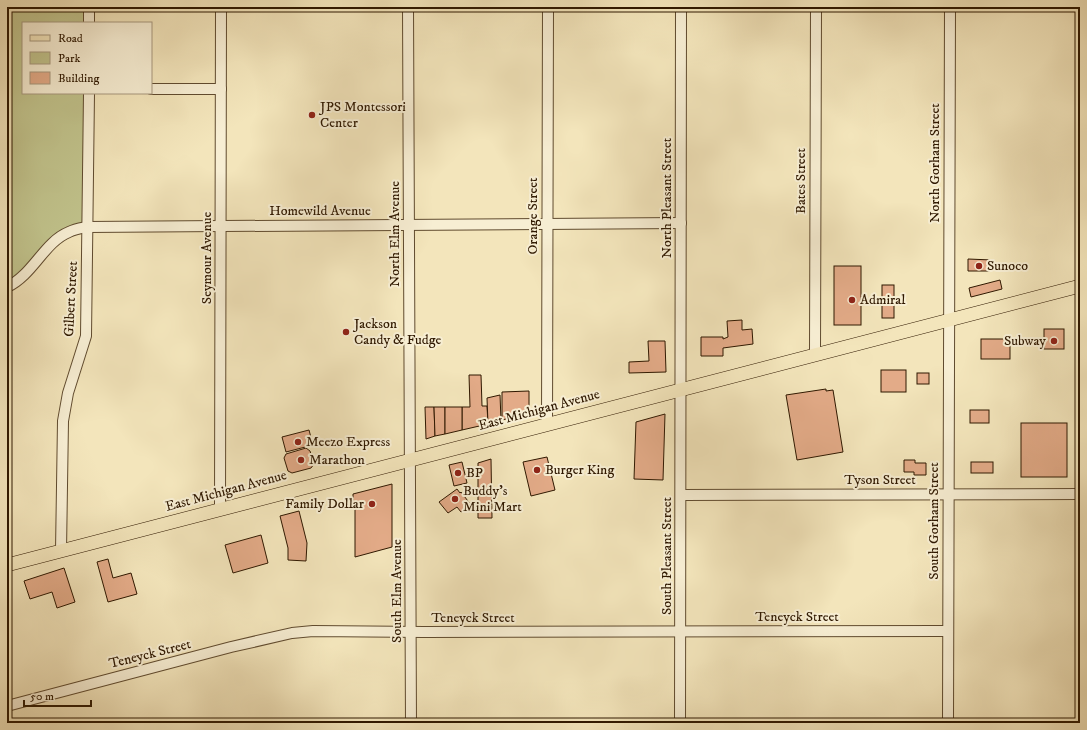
<svg xmlns="http://www.w3.org/2000/svg" width="1087" height="730" font-family="'IM FELL DW Pica',serif">
  <style>
    .green { fill: #c1c38c; stroke: #786e46 }
    .building { fill: #e3ab88; stroke: #2f1800 }
    .lines { fill: none; stroke-linecap: round; stroke-linejoin: round }
    .minor-casing { stroke: #604b2f; stroke-width: 12 }
    .major-casing { stroke: #2f1800; stroke-width: 14 }
    .minor { stroke: #f7eed3; stroke-width: 10 }
    .major { stroke: #f3e5bb; stroke-width: 13 }
    .poi-dot { fill: #8f2418; stroke: #f7eed3; stroke-width: 1.5 }
    .labels { text-anchor: middle; dominant-baseline: central; stroke-width: 4; stroke-linejoin: round; paint-order: stroke }
    .poi-label { font-size: 14px; fill: #2f1800; stroke: #f7eed3; text-anchor: start }
    .street-label { font-size: 14px; fill: #2f1800; stroke: #f7eed3 }
  </style>
  <rect width="100%" height="100%" fill="#f3e5bb"/>
  <filter id="stains"><feTurbulence type="fractalNoise" baseFrequency=".005" numOctaves="4"/><feColorMatrix values="0 0 0 0 .2 0 0 0 0 .09 0 0 0 0 .02 0 0 0 .5 -.17"/></filter>
  <radialGradient id="worn" r=".72"><stop offset=".6" stop-color="#630" stop-opacity="0"/><stop offset="1" stop-color="#630" stop-opacity=".3"/></radialGradient>
  <!-- green -->
  <path class="green" d="M7,7H89V23H23V93H88L87,227L53,243L7,285Z"/>
  <!-- building -->
  <g class="building">
    <path d="M968,259L992,260L991,271H968Z"/>
    <rect x="834" y="266" width="27" height="59"/>
    <path d="M1000,280L1002,289L971,297L969,288Z"/>
    <rect x="882" y="285" width="12" height="33"/>
    <path d="M742,320V330L752,329L753,344L723,348V356H701V337H723V339L728,337L727,321Z"/>
    <rect x="1044" y="329" width="20" height="20"/>
    <rect x="981" y="339" width="29" height="20"/>
    <path d="M648,341H665L666,372L629,373V362L649,361Z"/>
    <rect x="881" y="370" width="25" height="22"/>
    <rect x="917" y="373" width="12" height="11"/>
    <path d="M469,375H481L482,406H487L488,424L462,430V407H470Z"/>
    <path d="M826,389V391L833,390L843,452L797,460L786,395Z"/>
    <path d="M529,391V413L502,420V392Z"/>
    <path d="M500,395L501,420L488,424L487,398Z"/>
    <path d="M425,407H434L435,436L426,439Z"/>
    <path d="M434,407H445V434L435,436Z"/>
    <path d="M445,407H462V430L445,434Z"/>
    <rect x="970" y="410" width="19" height="13"/>
    <path d="M665,414L663,480L634,479L636,422Z"/>
    <rect x="1021" y="423" width="46" height="54"/>
    <path d="M309,430L313,445L286,452L282,437Z"/>
    <path d="M306,448L310,451L312,457L314,464L311,468L292,473L288,471L284,458L286,454Z"/>
    <path d="M547,457L555,490L531,496L523,462Z"/>
    <path d="M491,459L492,518H478V463Z"/>
    <path d="M904,460H915V463H926V475H914V472H904Z"/>
    <path d="M462,462L467,483L454,486L449,465Z"/>
    <rect x="971" y="462" width="22" height="11"/>
    <path d="M392,484V547L355,557V504L353,505V494Z"/>
    <path d="M457,489L460,493L461,492L471,505L461,512L457,507L448,513L439,502Z"/>
    <path d="M299,511L307,543L306,561L288,560V548L280,516Z"/>
    <path d="M261,535L268,563L233,573L225,545Z"/>
    <path d="M108,559L113,578L131,573L137,594L108,602L97,562Z"/>
    <path d="M64,568L75,602L57,608L52,592L30,599L24,581Z"/>
  </g>
  <g class="lines">
    <defs>
      <g id="minor">
        <path d="M89,7V23"/>
        <path d="M408,7L411,723"/>
        <path d="M151,89H221"/>
        <path d="M7,287C33,275 44,242 69,232C75,229 82,228 87,227L681,223"/>
        <path d="M815,354L816,7"/>
        <path d="M547,424L548,7"/>
        <path d="M681,495L1080,494"/>
        <path d="M220,509L221,7"/>
        <path d="M61,551L63,421L68,393L86,336L89,93"/>
        <path d="M7,706L231,647L292,633L313,631L424,632L948,631"/>
        <path d="M680,723L681,7"/>
        <path d="M948,723L950,7"/>
      </g>
      <path id="major" d="M7,565L1080,286"/>
    </defs>
    <!-- minor casing -->
    <use href="#minor" class="minor-casing"/>
    <!-- major casing -->
    <use href="#major" class="major-casing"/>
    <!-- minor -->
    <use href="#minor" class="minor"/>
    <!-- major -->
    <use href="#major" class="major"/>
  </g>
  <!-- markers -->
  <g class="poi-dot">
    <circle cx="312" cy="115" r="4"/>
    <circle cx="979" cy="266" r="4"/>
    <circle cx="852" cy="300" r="4"/>
    <circle cx="346" cy="332" r="4"/>
    <circle cx="1054" cy="341" r="4"/>
    <circle cx="298" cy="442" r="4"/>
    <circle cx="301" cy="460" r="4"/>
    <circle cx="537" cy="470" r="4"/>
    <circle cx="458" cy="473" r="4"/>
    <circle cx="455" cy="499" r="4"/>
    <circle cx="372" cy="504" r="4"/>
  </g>
  <g class="labels">
    <!-- poi labels -->
    <g class="poi-label">
      <text x="320" y="107">JPS Montessori<tspan x="320" dy="16">Center</tspan></text>
      <text x="987" y="266">Sunoco</text>
      <text x="860" y="300">Admiral</text>
      <text x="354" y="324">Jackson<tspan x="354" dy="16">Candy &amp; Fudge</tspan></text>
      <text x="1046" y="341" text-anchor="end">Subway</text>
      <text x="306" y="442">Meezo Express</text>
      <text x="309" y="460">Marathon</text>
      <text x="545" y="470">Burger King</text>
      <text x="466" y="473">BP</text>
      <text x="463" y="491">Buddy's<tspan x="463" dy="16">Mini Mart</tspan></text>
      <text x="364" y="504" text-anchor="end">Family Dollar</text>
    </g>
    <!-- street labels -->
    <g class="street-label">
      <text transform="translate(935 163) rotate(-90)">North Gorham Street</text>
      <text transform="translate(801 181) rotate(-90)">Bates Street</text>
      <text transform="translate(667 198) rotate(-90)">North Pleasant Street</text>
      <text x="320" y="211">Homewild Avenue</text>
      <text transform="translate(533 216) rotate(-90)">Orange Street</text>
      <text transform="translate(395 234) rotate(-90)">North Elm Avenue</text>
      <text transform="translate(207 258) rotate(-90)">Seymour Avenue</text>
      <text transform="translate(71 299) rotate(-87)">Gilbert Street</text>
      <text transform="translate(539 410) rotate(-15)">East Michigan Avenue</text>
      <text x="880" y="480">Tyson Street</text>
      <text transform="translate(226 491) rotate(-15)">East Michigan Avenue</text>
      <text transform="translate(934 521) rotate(-90)">South Gorham Street</text>
      <text transform="translate(667 556) rotate(-90)">South Pleasant Street</text>
      <text transform="translate(397 591) rotate(-90)">South Elm Avenue</text>
      <text x="797" y="617">Teneyck Street</text>
      <text x="473" y="618">Teneyck Street</text>
      <text transform="translate(150 654) rotate(-14)">Teneyck Street</text>
    </g>
  </g>
  <!-- margin -->
  <rect width="1087" height="730" fill="none" stroke="#f3e5bb" stroke-width="24"/>
  <rect x="8" y="8" width="1071" height="714" fill="none" stroke="#2f1800" stroke-width="2"/>
  <rect x="12" y="12" width="1063" height="706" fill="none" stroke="#2f1800"/>
  <!-- legend -->
  <rect x="22" y="22" width="130" height="72" fill="#f7eed3" stroke="#a7987f"/>
  <rect x="30" y="35" width="20" height="6" fill="#f3e5bb" stroke="#a7987f"/>
  <text x="58" y="42" font-size="12" fill="#2f1800">Road</text>
  <rect x="30" y="52" width="20" height="12" fill="#c1c38c" stroke="#a7987f"/>
  <text x="58" y="62" font-size="12" fill="#2f1800">Park</text>
  <rect x="30" y="72" width="20" height="12" fill="#e3ab88" stroke="#a7987f"/>
  <text x="58" y="82" font-size="12" fill="#2f1800">Building</text>
  <!-- scale -->
  <path d="M24 700v6h67v-6" fill="none" stroke="#2f1800" stroke-width="2"/>
  <text x="30" y="700" font-size="12" fill="#2f1800" stroke="#f7eed3" stroke-width="3" paint-order="stroke">50 m</text>
  <rect width="100%" height="100%" filter="url(#stains)"/>
  <rect width="100%" height="100%" fill="url(#worn)"/>
</svg>
